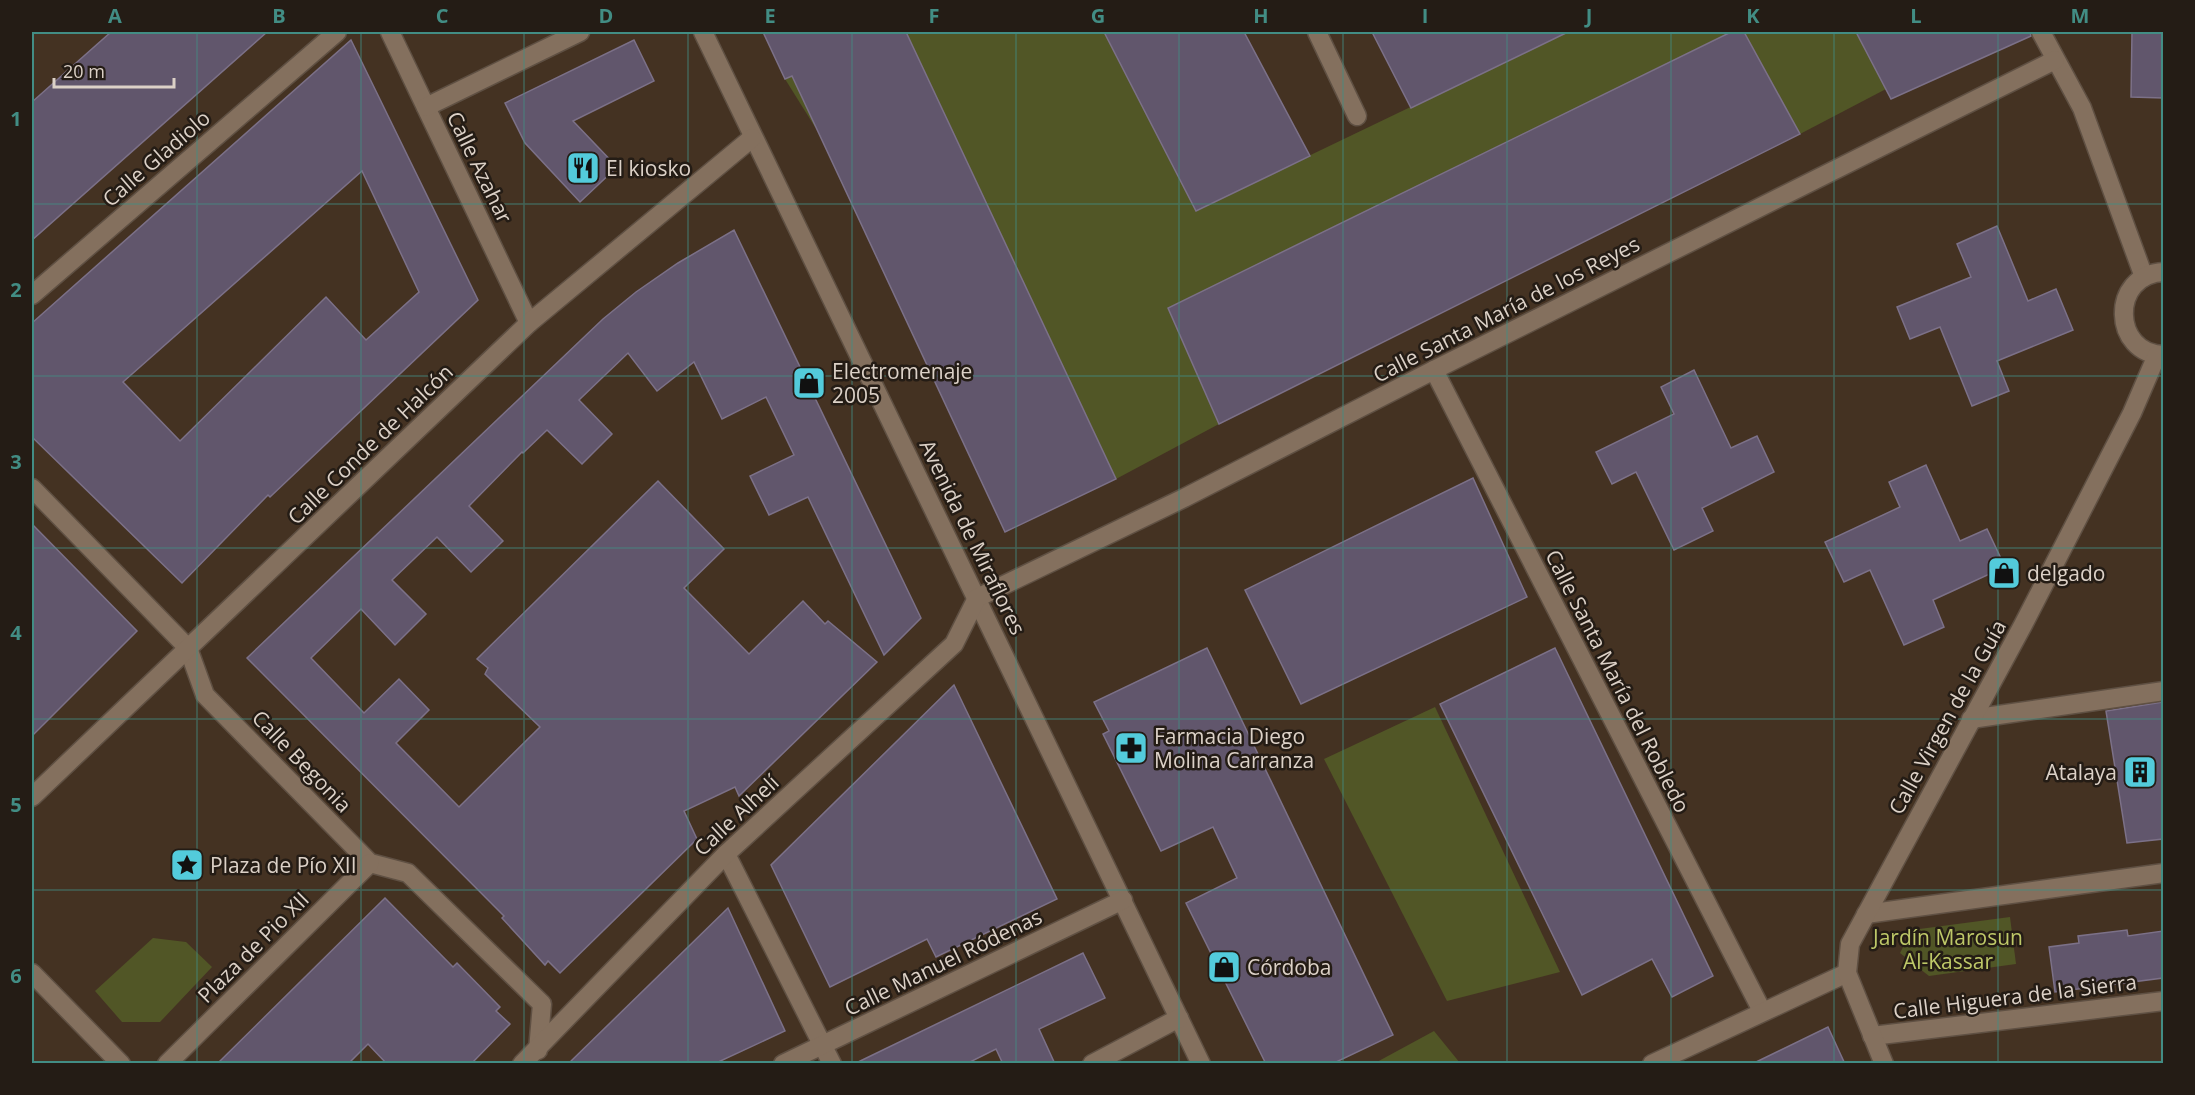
<svg xmlns="http://www.w3.org/2000/svg" width="2195" height="1095" font-family="'Open Sans',sans-serif">
  <style>
    .green { fill: #515626 }
    .building { fill: #61566c; stroke: #7c7188; stroke-width: 1.5; fill-rule: evenodd }
    .lines { fill: none; stroke-linecap: round; stroke-linejoin: round }
    .minor-casing { stroke: #5f5043; stroke-width: 21 }
    .minor { stroke: #84705e; stroke-width: 18 }
    .grid { fill: none; stroke: #428d84; stroke-width: 1.5; stroke-opacity: 0.55 }
    .labels { text-anchor: middle; dominant-baseline: central; stroke-width: 5; stroke-linejoin: round; paint-order: stroke }
    .street-label { font-size: 21px; fill: #dcd1c7; stroke: #241c15 }
    .poi-label { font-size: 21px; fill: #dcd1c7; stroke: #241c15; text-anchor: start }
    .park-label { font-size: 21px; fill: #bec868; stroke: #241c15 }
    .neatline { fill: none; stroke: #428d84; stroke-width: 2 }
    .grid-label { font-size: 20px; text-anchor: middle; font-weight: bold; fill: #428d84 }
  </style>
  <rect width="100%" height="100%" fill="#443222"/>
  <!-- green -->
  <g class="green">
    <path d="M883,32H1104L1196,210L1527,51L1518,32H1731L1168,308L1219,424L1116,479L926,75L815,127L785,79Z"/>
    <path d="M1744,32H1856L1886,89L1800,134Z"/>
    <path d="M1435,707L1560,972L1447,1001L1324,759Z"/>
    <path d="M2010,917L2016,964L1929,976L1900,953L1912,930Z"/>
    <path d="M153,938L186,942L212,967L160,1022H122L95,991Z"/>
    <path d="M1434,1031L1460,1063H1375Z"/>
  </g>
  <!-- building -->
  <g class="building">
    <path d="M111,32H267L32,240V102Z"/>
    <path d="M763,32H906L1116,479L1005,532L792,76L785,79Z"/>
    <path d="M1104,32H1244L1310,156L1196,211Z"/>
    <path d="M1372,32H1568L1411,108Z"/>
    <path d="M1731,32H1744L1800,134L1219,424L1168,308Z"/>
    <path d="M1856,32H2030L2031,36L1891,99Z"/>
    <path d="M2132,32H2163V98L2131,97Z"/>
    <path d="M351,40L478,300L270,497L268,495L182,583L32,437V323ZM362,171L419,292L366,340L326,297L180,441L123,382Z"/>
    <path d="M634,40L654,81L573,121L617,167L580,202L525,143L505,103Z"/>
    <path d="M1997,226L2028,301L2056,289L2073,330L1997,361L2009,391L1972,406L1940,327L1910,339L1897,307L1971,277L1957,244Z"/>
    <path d="M734,230L921,618L884,655L808,497L769,515L750,476L794,455L766,397L722,419L694,362L657,391L628,353L579,400L612,434L582,464L547,430L523,453L522,452L469,506L503,541L471,572L437,537L392,580L426,614L395,645L361,609L311,658L364,713L399,679L429,710L396,743L459,807L540,727L485,674L488,668L477,659L658,481L724,549L684,588L749,654L803,601L825,624L828,621L877,662L739,796L735,787L684,811L697,839L560,973L548,961L545,965L502,918L504,916L247,658L603,319L636,292L678,263Z"/>
    <path d="M1694,370L1731,448L1757,436L1774,472L1702,508L1713,531L1674,550L1636,472L1612,484L1596,452L1674,414L1661,387Z"/>
    <path d="M1926,465L1960,541L1987,529L2005,567L1933,600L1944,627L1904,645L1870,570L1844,582L1825,542L1900,507L1889,482Z"/>
    <path d="M1473,478L1527,597L1301,704L1245,590Z"/>
    <path d="M32,524L137,631L32,736Z"/>
    <path d="M1207,648L1393,1035L1332,1064H1266L1186,903L1237,878L1213,827L1161,851L1103,734L1109,731L1094,702Z"/>
    <path d="M1555,648L1713,976L1672,997L1652,959L1582,995L1440,704Z"/>
    <path d="M954,685L1057,899L936,957L927,939L830,987L771,865Z"/>
    <path d="M2163,702V839L2127,843L2106,711Z"/>
    <path d="M385,898L453,967L457,963L500,1007L496,1011L510,1024L471,1064H387L368,1044L348,1064H217Z"/>
    <path d="M728,908L785,1031L714,1064H568Z"/>
    <path d="M2127,930L2128,936L2163,931V978L2055,992L2049,947L2079,943L2078,936Z"/>
    <path d="M1083,953L1105,998L1039,1029L1055,1064H1003L996,1049L966,1064H854Z"/>
    <path d="M1828,1027L1845,1064H1752Z"/>
  </g>
  <g class="lines">
    <defs>
      <g id="minor">
        <path d="M390,32L529,323"/>
        <path d="M703,32L1201,1064"/>
        <path d="M1317,32L1357,116"/>
        <path d="M2041,32L2082,108L2144,277"/>
        <path d="M426,107L580,32"/>
        <path d="M2164,272C2109,274 2112,355 2164,355"/>
        <path d="M32,295L337,32"/>
        <path d="M1434,370L1762,1011"/>
        <path d="M32,488L188,648L205,695L370,863L408,873L542,1004L538,1050"/>
        <path d="M1971,719L2164,691"/>
        <path d="M32,797L529,323L752,138"/>
        <path d="M726,854L832,1064"/>
        <path d="M1866,914L2164,873"/>
        <path d="M32,973L121,1064"/>
        <path d="M1872,1036L2164,1001"/>
        <path d="M167,1064L370,863"/>
        <path d="M522,1064L726,854L954,644L977,598L1184,498L1434,370L2055,60"/>
        <path d="M783,1064L1123,900"/>
        <path d="M1092,1064L1179,1018"/>
        <path d="M1652,1064L1847,973"/>
        <path d="M1884,1064L1847,973L1850,944L2023,625L2132,413L2157,355"/>
      </g>
    </defs>
    <!-- minor casing -->
    <use href="#minor" class="minor-casing"/>
    <!-- minor -->
    <use href="#minor" class="minor"/>
  </g>
  <!-- grid -->
  <path class="grid" d="M197,32V1064M361,32V1064M524,32V1064M688,32V1064M852,32V1064M1016,32V1064M1179,32V1064M1343,32V1064M1507,32V1064M1671,32V1064M1834,32V1064M1998,32V1064M32,204H2164M32,376H2164M32,548H2164M32,719H2164M32,890H2164"/>
  <!-- icons -->
  <defs>
    <symbol id="restaurant-square" viewBox="-11 -11 22 22"><rect x="-9" y="-9" width="18" height="18" rx="4" fill="#53cbdb" stroke="#241c15"/><path d="M-5-6h1v4h1v-4h1v4h1v-4h1v5L-1.5 .5V6h-2V.5L-5-1ZM5-6V6H3V1.5H1.5Q1.5-4 5-6Z" fill="#111"/></symbol>
    <symbol id="shop-square" viewBox="-11 -11 22 22"><rect x="-9" y="-9" width="18" height="18" rx="4" fill="#53cbdb" stroke="#241c15"/><path d="M-5-2.5h2.3a2.7 3.5 0 0 1 5.4 0H5L5.5 6h-11ZM-1.5-2.5h3a1.5 2.3 0 0 0-3 0Z" fill="#111"/></symbol>
    <symbol id="pharmacy-square" viewBox="-11 -11 22 22"><rect x="-9" y="-9" width="18" height="18" rx="4" fill="#53cbdb" stroke="#241c15"/><path d="M-2-6h4v4h4v4h-4v4h-4v-4h-4v-4h4Z" fill="#111"/></symbol>
    <symbol id="building-square" viewBox="-11 -11 22 22"><rect x="-9" y="-9" width="18" height="18" rx="4" fill="#53cbdb" stroke="#241c15"/><path d="M-4-6H4V6H1V3H-1V6H-4ZM-2.5-4.3h1.7v1.8h-1.7ZM.8-4.3h1.7v1.8H.8ZM-2.5-1h1.7V.8h-1.7ZM.8-1h1.7V.8H.8Z" fill="#111"/></symbol>
    <symbol id="sight-square" viewBox="-11 -11 22 22"><rect x="-9" y="-9" width="18" height="18" rx="4" fill="#53cbdb" stroke="#241c15"/><path d="M0-6L1.8-2.2L6-1.7L2.9 1.2L3.7 5.4L0 3.3L-3.7 5.4L-2.9 1.2L-6-1.7L-1.8-2.2Z" fill="#111"/></symbol>
  </defs>
  <g fill-rule="evenodd">
    <use href="#restaurant-square" x="564" y="149" width="38" height="38"/>
    <use href="#shop-square" x="790" y="364" width="38" height="38"/>
    <use href="#shop-square" x="1985" y="554" width="38" height="38"/>
    <use href="#pharmacy-square" x="1112" y="729" width="38" height="38"/>
    <use href="#building-square" x="2121" y="753" width="38" height="38"/>
    <use href="#sight-square" x="168" y="846" width="38" height="38"/>
    <use href="#shop-square" x="1205" y="948" width="38" height="38"/>
  </g>
  <g class="labels">
    <!-- street labels -->
    <g class="street-label">
      <text transform="translate(156 158) rotate(-41)">Calle Gladiolo</text>
      <text transform="translate(480 167) rotate(64)">Calle Azahar</text>
      <text transform="translate(1506 309) rotate(-27)">Calle Santa María de los Reyes</text>
      <text transform="translate(370 444) rotate(-44)">Calle Conde de Halcón</text>
      <text transform="translate(973 537) rotate(64)">Avenida de Miraflores</text>
      <text transform="translate(1618 681) rotate(63)">Calle Santa María del Robledo</text>
      <text transform="translate(1947 717) rotate(-61)">Calle Virgen de la Guía</text>
      <text transform="translate(302 761) rotate(46)">Calle Begonia</text>
      <text transform="translate(736 815) rotate(-43)">Calle Alhelí</text>
      <text transform="translate(253 947) rotate(-45)">Plaza de Pio XII</text>
      <text transform="translate(943 962) rotate(-26)">Calle Manuel Ródenas</text>
      <text transform="translate(2015 996) rotate(-7)">Calle Higuera de la Sierra</text>
    </g>
    <!-- poi labels -->
    <g class="poi-label">
      <text x="606" y="168">El kiosko</text>
      <text x="832" y="371">Electromenaje<tspan x="832" dy="24">2005</tspan></text>
      <text x="2027" y="573">delgado</text>
      <text x="1154" y="736">Farmacia Diego<tspan x="1154" dy="24">Molina Carranza</tspan></text>
      <text x="2117" y="772" text-anchor="end">Atalaya</text>
      <text x="210" y="865">Plaza de Pío XII</text>
      <text x="1247" y="967">Córdoba</text>
    </g>
    <!-- park labels -->
    <g class="park-label">
      <text x="1948" y="937">Jardín Marosun<tspan x="1948" dy="24">Al-Kassar</tspan></text>
    </g>
  </g>
  <!-- border -->
  <rect width="2195" height="1095" fill="none" stroke="#241c15" stroke-width="66"/>
  <!-- scale -->
  <path d="M54 78v9h120v-9" fill="none" stroke="#dcd1c7" stroke-width="3"/>
  <text x="63" y="78" font-size="18" fill="#dcd1c7" stroke="#241c15" stroke-width="4.5" paint-order="stroke">20 m</text>
  <rect x="33" y="33" width="2129" height="1029" class="neatline"/>
  <g class="grid-label">
    <text x="115" y="23">A</text>
    <text x="279" y="23">B</text>
    <text x="442" y="23">C</text>
    <text x="606" y="23">D</text>
    <text x="770" y="23">E</text>
    <text x="934" y="23">F</text>
    <text x="1098" y="23">G</text>
    <text x="1261" y="23">H</text>
    <text x="1425" y="23">I</text>
    <text x="1589" y="23">J</text>
    <text x="1753" y="23">K</text>
    <text x="1916" y="23">L</text>
    <text x="2080" y="23">M</text>
    <text x="16" y="126">1</text>
    <text x="16" y="297">2</text>
    <text x="16" y="469">3</text>
    <text x="16" y="640">4</text>
    <text x="16" y="812">5</text>
    <text x="16" y="983">6</text>
  </g>
</svg>
